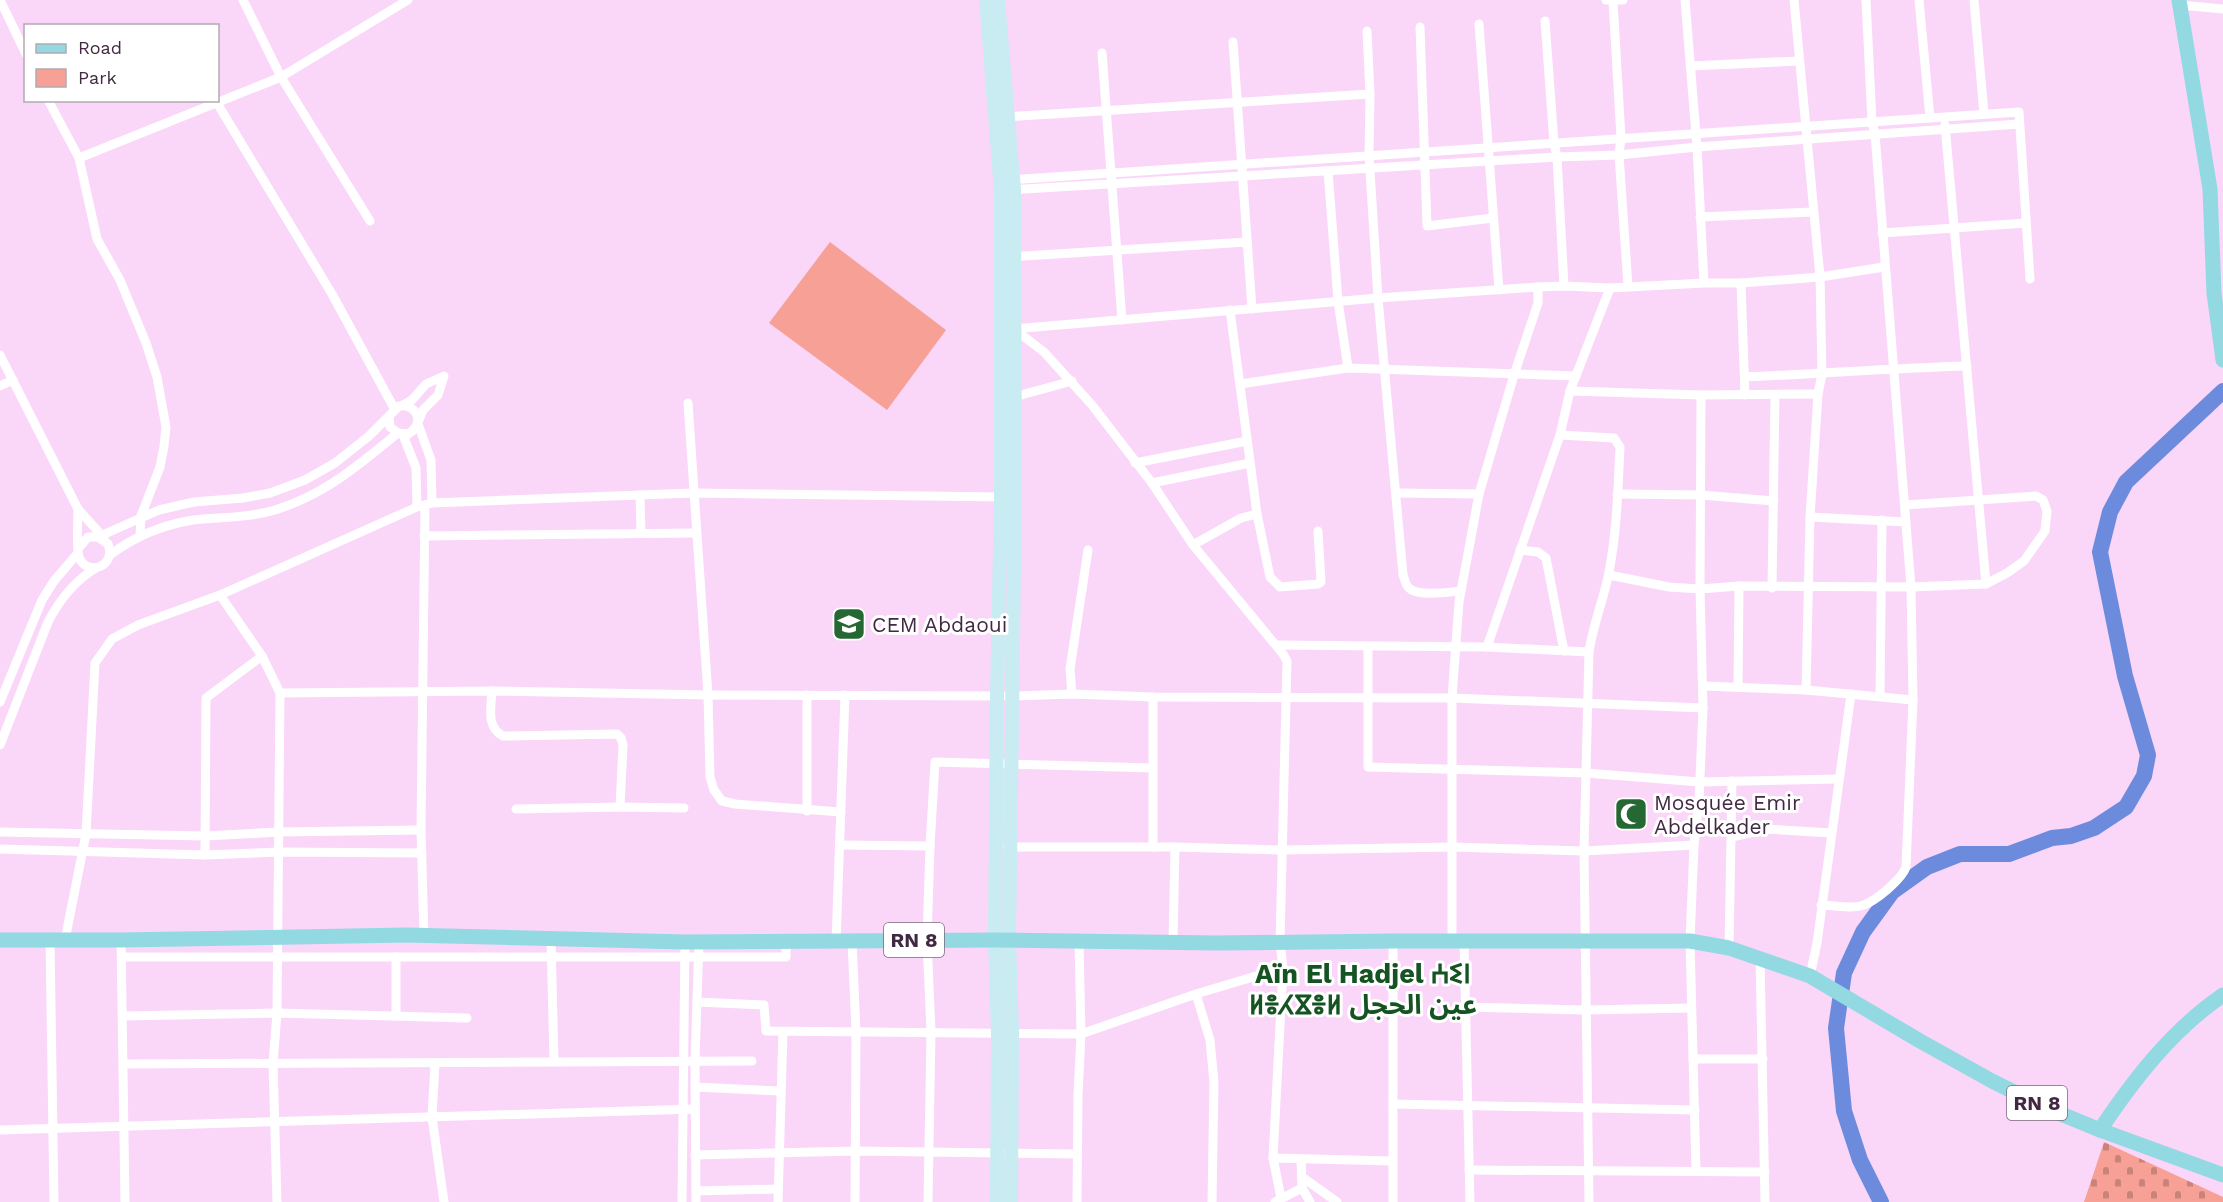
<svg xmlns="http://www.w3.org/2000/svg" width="2223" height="1202" font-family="'Work Sans','Noto Sans Arabic','Noto Sans Tifinagh',sans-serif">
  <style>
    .green { fill: #f7a095 }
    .cemetery { fill: url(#cemetery-stones) }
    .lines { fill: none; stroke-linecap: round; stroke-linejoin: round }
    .river { stroke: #6c8bdc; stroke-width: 16 }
    .street { stroke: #fff; stroke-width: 9 }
    .secondary { stroke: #c8ecf1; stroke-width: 14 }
    .primary { stroke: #92d9e2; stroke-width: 15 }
    .labels { text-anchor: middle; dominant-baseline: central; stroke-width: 6; stroke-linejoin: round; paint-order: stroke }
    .shield { fill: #fff; stroke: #7a6a7a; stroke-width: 1.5 }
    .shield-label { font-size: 20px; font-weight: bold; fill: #412a41 }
    .poi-label { font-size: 21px; fill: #412a41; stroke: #fff; text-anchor: start }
    .district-label { font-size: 27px; font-weight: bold; fill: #155323; stroke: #fff }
  </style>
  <defs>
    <pattern id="cemetery-stones" width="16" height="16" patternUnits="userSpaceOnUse" patternTransform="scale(1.5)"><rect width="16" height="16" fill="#f7a095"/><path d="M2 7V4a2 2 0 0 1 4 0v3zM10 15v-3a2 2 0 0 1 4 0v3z" fill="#ca837b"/></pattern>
  </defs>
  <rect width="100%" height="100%" fill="#fad6f9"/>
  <!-- green -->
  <path class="green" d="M830,242L946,330L887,410L769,323Z"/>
  <!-- cemetery -->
  <path class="cemetery" d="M2104,1142L2223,1197V1202H2084Z"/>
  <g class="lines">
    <!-- river -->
    <path class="river" d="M1881,1202L1860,1160L1844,1111L1836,1028L1844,973L1863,932L1892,892L1927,867L1960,854H2009L2052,838L2071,836L2094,828L2126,807L2144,776L2148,755L2125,676L2100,552L2110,512L2126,482L2223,391"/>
    <!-- street -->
    <g class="street">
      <path d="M0,0L26,54"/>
      <path d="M243,0L281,77L370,221"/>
      <path d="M1606,0H1623"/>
      <path d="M1685,0L1697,147L1704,283"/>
      <path d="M1794,0L1820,277L1822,374L1818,394L1810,517L1806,690"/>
      <path d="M1919,0L1930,118"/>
      <path d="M1974,0L1984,114"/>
      <path d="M1613,1L1621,138L1619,155L1628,286"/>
      <path d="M2180,5L2223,9"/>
      <path d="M1545,21L1554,143L1557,157L1564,286"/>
      <path d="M1479,24L1499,290"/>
      <path d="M1420,27L1427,226L1493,218"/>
      <path d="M1367,31L1370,94L1369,155L1378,298L1403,575C1405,579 1405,585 1409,588C1417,597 1449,592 1461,591"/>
      <path d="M1233,42L1252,309"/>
      <path d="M1102,53L1122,320"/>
      <path d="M1690,66L1799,61"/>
      <path d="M48,100L79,158L97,239L120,280L146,343L157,377L166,427L164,446L160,467L141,516L140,536"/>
      <path d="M217,103L332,294L394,408"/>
      <path d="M1004,117L1370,94"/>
      <path d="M1945,125L1986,584"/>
      <path d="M79,158L281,77L408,0"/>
      <path d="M1328,171L1338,301L1348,368"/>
      <path d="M1009,180L2019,112L2030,279"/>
      <path d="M1009,190L1557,157L1619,155L1697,147L2019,124"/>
      <path d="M1700,217L1813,212"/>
      <path d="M1882,233L2026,223"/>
      <path d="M1009,257L1247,242"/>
      <path d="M1741,283L1745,395"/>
      <path d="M1012,329L1378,298L1538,287L1564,286L1610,288L1704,283H1741L1820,277L1884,267"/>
      <path d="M1014,329L1044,352L1092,405L1152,483L1193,545L1283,654L1287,661L1280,942L1283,968L1273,1158L1281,1198"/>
      <path d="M0,355L78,509"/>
      <path d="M1745,377C1819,374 1893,368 1967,366"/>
      <path d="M1240,384L1348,368L1576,376"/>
      <path d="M0,386L13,380"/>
      <path d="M1570,391L1701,395L1818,394"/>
      <path d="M1000,397H1014L1072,381"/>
      <path d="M688,403L708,695L710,777L714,790L722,801L735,804L841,812"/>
      <path d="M403,405L412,400L426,384L444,376L438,395L423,410L419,420"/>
      <path d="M418,424L431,460L432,503"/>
      <path d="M403,435L416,468L417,507"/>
      <path d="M1560,435L1614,438L1620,447C1618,488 1617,531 1609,572C1604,599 1593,624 1589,652L1584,851L1589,1202"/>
      <path d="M1135,463L1247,441"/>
      <path d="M1152,483L1250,463"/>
      <path d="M1397,493L1479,494"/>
      <path d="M1617,494L1701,495L1774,501"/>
      <path d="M640,495L641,533"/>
      <path d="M1257,514L1270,577L1280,587L1318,584L1321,582L1318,531"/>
      <path d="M1810,517L1906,522"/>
      <path d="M424,536L695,533"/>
      <path d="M98,537L159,510L194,502L243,498L270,493L305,480L335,463L369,436L399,406C418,403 425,425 408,434L398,433L390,427L389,416"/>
      <path d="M1193,545L1241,518L1257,514L1230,310"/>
      <path d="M79,548L88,537H98L108,544C117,567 86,577 79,557C76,548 78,521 78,509L104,538"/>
      <path d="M1520,550L1538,552L1546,558L1564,651"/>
      <path d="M110,555C135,536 162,525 193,520C221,517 248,518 275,510C326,494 357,466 398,433"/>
      <path d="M1609,575L1669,587L1700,589L1739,586L1911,587L1986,584L2007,573L2024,561L2045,531L2047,511L2043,500L2036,496L1905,505"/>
      <path d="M1772,588L1775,395"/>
      <path d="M220,595L262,656L280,693L277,1013L273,1064L277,1202"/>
      <path d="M1276,645L1487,647L1589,652"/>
      <path d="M1368,647V767L1586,773L1700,782L1839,779"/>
      <path d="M1487,647L1560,435L1570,391L1610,288"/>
      <path d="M1703,686L1806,690L1913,700"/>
      <path d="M1738,687L1739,586"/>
      <path d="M492,691C491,708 486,727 503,736L617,734L621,738L623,745L620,807"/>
      <path d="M280,693L492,691L708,695L1013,696L1072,694L1153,697L1452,698L1703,708"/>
      <path d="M1072,694L1070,669L1088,550"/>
      <path d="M807,695V811"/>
      <path d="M1880,696L1882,520"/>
      <path d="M0,702L42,600L54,581L78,553"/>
      <path d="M0,745L48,622C60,599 74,581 96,568"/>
      <path d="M516,809L620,807L684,808"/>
      <path d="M0,832L206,836L279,832L421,830"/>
      <path d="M1732,837L1766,829L1831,833"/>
      <path d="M840,845L930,846L927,940L931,1032L928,1202"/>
      <path d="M930,846L935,762L1153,768"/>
      <path d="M1007,847H1175L1281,850L1452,847L1584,851L1694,845"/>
      <path d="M1153,847V697"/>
      <path d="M0,849L205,855L279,852L422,853"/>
      <path d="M205,855L206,698L262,656"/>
      <path d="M1821,905C1856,907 1860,913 1888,889C1895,882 1903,876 1906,867L1913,700L1911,587L1875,134L1872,122L1866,0"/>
      <path d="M424,936L421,830L425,505"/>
      <path d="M551,939L554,1062"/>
      <path d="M50,940L54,1202"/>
      <path d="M65,940L86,834L95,663L112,639L138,625L220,595L417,507L432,503L693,493L1006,497"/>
      <path d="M121,940L125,1202"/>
      <path d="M852,941L856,1032L855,1202"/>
      <path d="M1393,941V1202"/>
      <path d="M1464,941L1470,1202"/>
      <path d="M836,942L845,695"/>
      <path d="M1173,942L1175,847"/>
      <path d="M1452,942V698L1459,602L1479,494L1514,375L1538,303V287"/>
      <path d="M1729,948L1732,781"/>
      <path d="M122,957H786V942"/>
      <path d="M396,957V1015"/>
      <path d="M1760,957L1765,1202"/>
      <path d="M1810,976L1817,943L1851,694"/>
      <path d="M1196,994L1210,1040L1214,1082L1212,1202"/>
      <path d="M697,1002L764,1005L766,1031L1081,1034L1196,994L1283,968"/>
      <path d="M1466,1007L1585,1010L1691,1008"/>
      <path d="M123,1016L277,1013L467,1018"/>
      <path d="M1693,1059H1763"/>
      <path d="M435,1063L432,1117L444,1202"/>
      <path d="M124,1064L752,1061"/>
      <path d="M695,1087L780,1091"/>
      <path d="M1393,1104L1695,1110"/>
      <path d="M0,1130L695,1109"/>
      <path d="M695,1155L856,1151L1077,1154"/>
      <path d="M1273,1158L1393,1161"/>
      <path d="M1469,1170L1765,1172"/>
      <path d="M1696,1171L1690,941L1694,845L1699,801L1703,708L1700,589L1701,395"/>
      <path d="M1302,1177L1337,1202"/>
      <path d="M1302,1188L1310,1202"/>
      <path d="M696,1191L778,1189"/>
      <path d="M682,1202L685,942"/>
      <path d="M696,1202L695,1061L699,941"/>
      <path d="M778,1202L783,1032"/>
      <path d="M1077,1202L1078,1095L1081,1034L1079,941"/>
      <path d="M1275,1202L1302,1188L1301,1159"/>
    </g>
    <!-- secondary -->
    <g class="secondary">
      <path d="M986,0L1001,191V497L997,696L995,940L998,1034L997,1202"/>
      <path d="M998,0L1014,189L1015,497L1009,941L1012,1033L1011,1202"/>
    </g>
    <!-- primary -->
    <g class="primary">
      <path d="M2179,0L2210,189L2214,293L2223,360"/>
      <path d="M0,940H121L406,935L685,942L995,940L1217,943L1393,941H1690L1729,948L1810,976L1920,1041L1992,1081L2044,1107L2100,1130L2223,1175"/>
      <path d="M2100,1130C2134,1079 2172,1030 2223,995"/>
    </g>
  </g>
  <!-- icons -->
  <defs>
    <symbol id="school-square" viewBox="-11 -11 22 22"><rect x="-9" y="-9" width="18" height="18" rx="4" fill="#266833" stroke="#fff"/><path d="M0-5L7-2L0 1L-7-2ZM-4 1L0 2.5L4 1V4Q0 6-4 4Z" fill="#fff"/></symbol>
    <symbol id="mosque-square" viewBox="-11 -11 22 22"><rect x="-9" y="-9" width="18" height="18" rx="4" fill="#266833" stroke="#fff"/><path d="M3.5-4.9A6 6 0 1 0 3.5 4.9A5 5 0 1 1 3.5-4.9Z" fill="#fff"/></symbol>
  </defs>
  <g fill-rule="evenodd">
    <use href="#school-square" x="830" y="605" width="38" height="38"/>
    <use href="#mosque-square" x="1612" y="795" width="38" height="38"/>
  </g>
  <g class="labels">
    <!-- shield labels -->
    <g class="shield">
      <rect x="884" y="923" width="60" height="34" rx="4.5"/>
      <rect x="2007" y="1086" width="60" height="34" rx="4.5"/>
    </g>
    <g class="shield-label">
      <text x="914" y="940">RN 8</text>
      <text x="2037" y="1103">RN 8</text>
    </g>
    <!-- poi labels -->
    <g class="poi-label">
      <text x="872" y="624">CEM Abdaoui</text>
      <text x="1654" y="802">Mosquée Emir<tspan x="1654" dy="24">Abdelkader</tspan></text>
    </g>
    <!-- district labels -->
    <g class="district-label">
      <text x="1363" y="974">Aïn El Hadjel ⵄⵉⵏ<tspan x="1363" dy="31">ⵍⴻⵃⴵⴻⵍ عين الحجل</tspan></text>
    </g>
  </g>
  <!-- legend -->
  <rect x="24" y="24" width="195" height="78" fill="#ffffff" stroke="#b3aab3" stroke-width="1.5"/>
  <rect x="36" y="44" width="30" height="9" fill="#92d9e2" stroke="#b3aab3" stroke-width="1.5"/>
  <text x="78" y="54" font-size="18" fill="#412a41">Road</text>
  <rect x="36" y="69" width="30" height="18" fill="#f7a095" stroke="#b3aab3" stroke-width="1.5"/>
  <text x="78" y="84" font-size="18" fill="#412a41">Park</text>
</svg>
